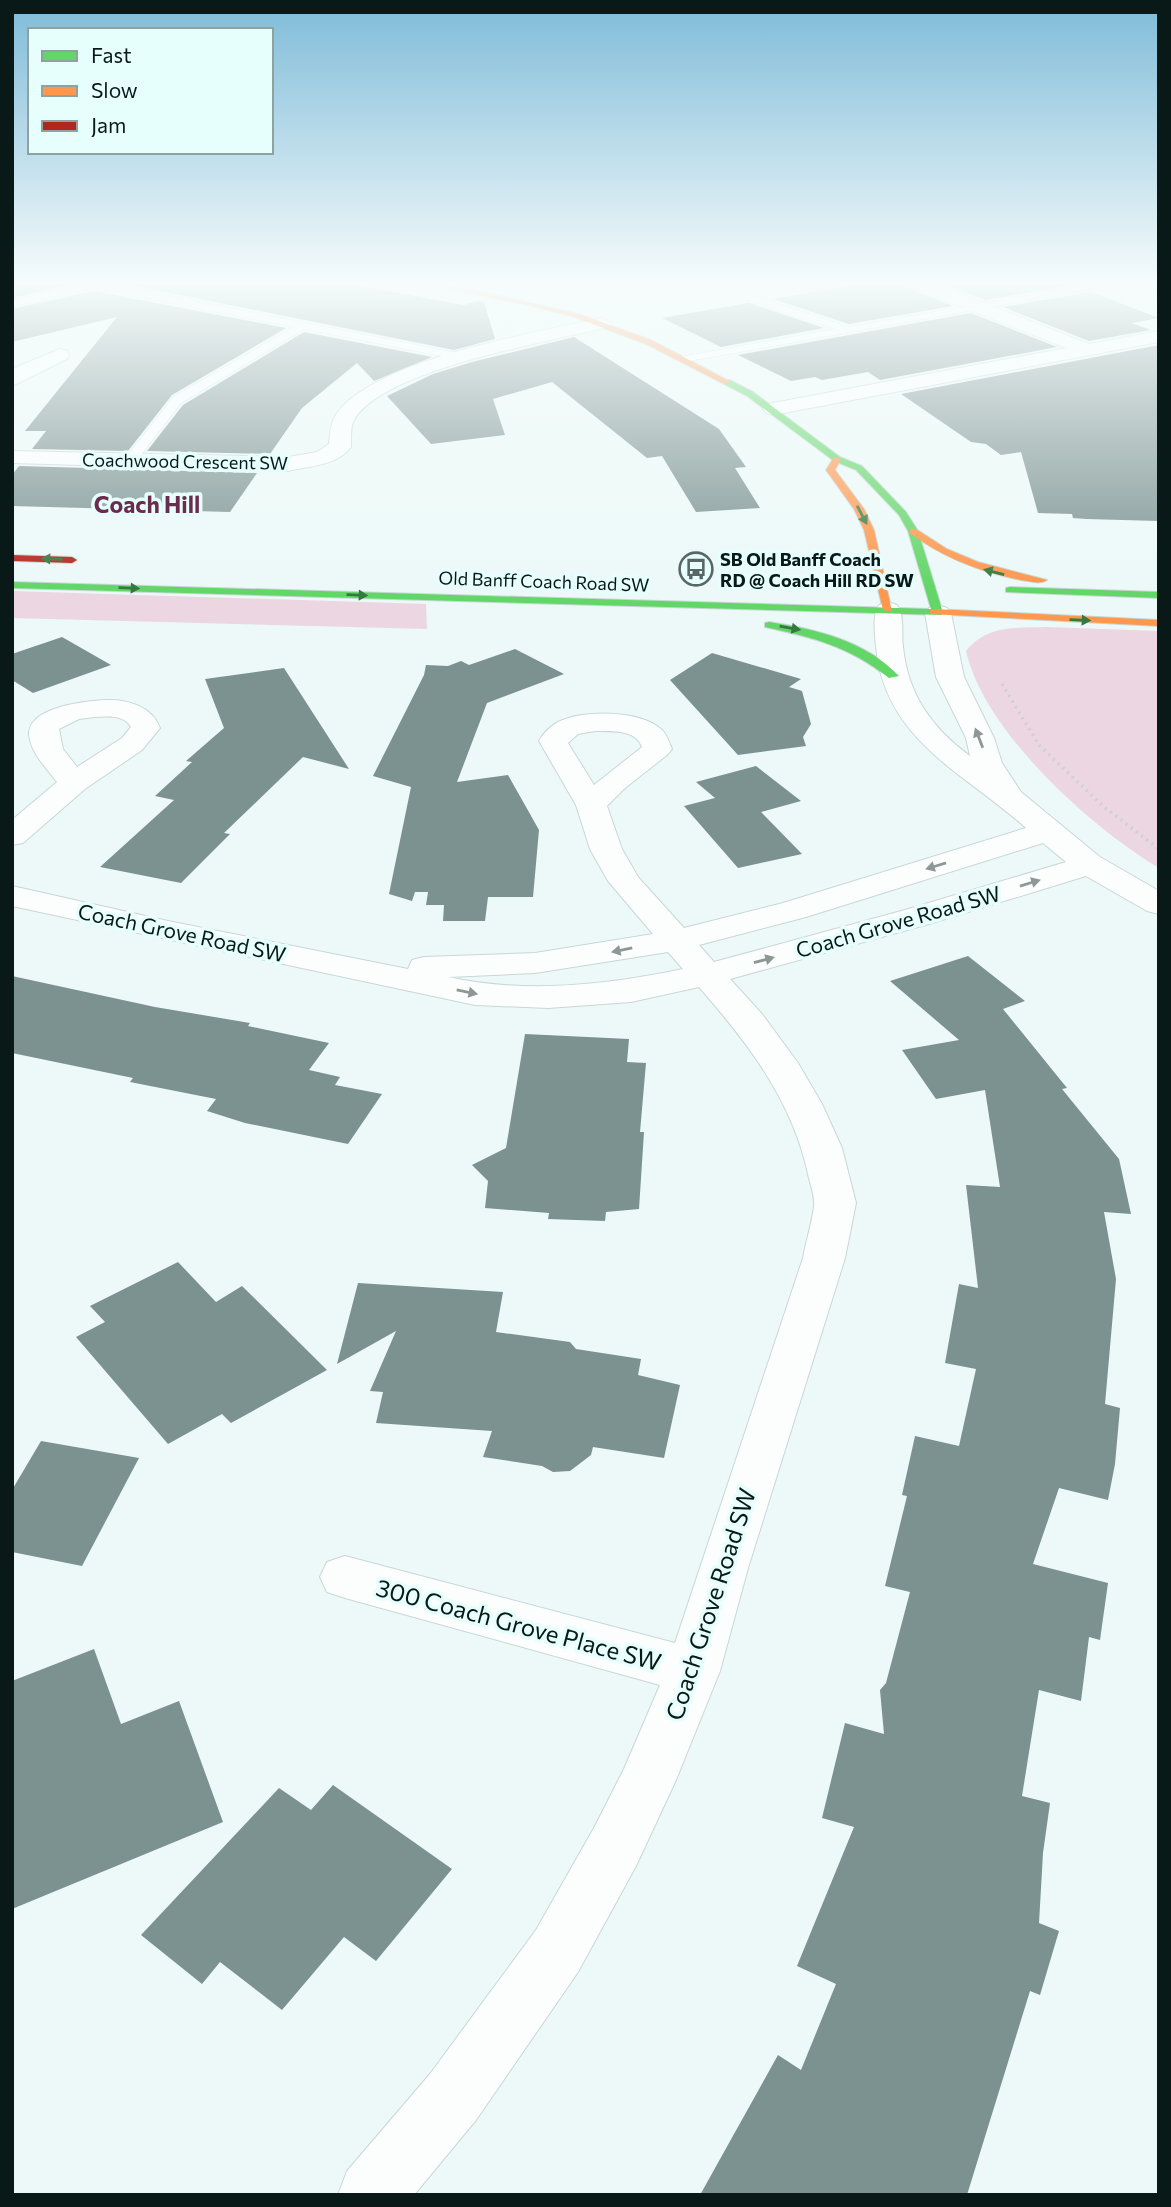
<svg xmlns="http://www.w3.org/2000/svg" width="1171" height="2207" font-family="Commissioner,sans-serif">
  <style>
    .green { fill: #ebd6e2 }
    .building { fill: #7b9290 }
    .lines { fill: none; stroke-linecap: round; stroke-linejoin: round }
    .lane-casing { stroke: #c8d7d5; stroke-width: 1 }
    .street-casing { stroke: #c8d7d5; stroke-width: 2 }
    .fast-casing { stroke: #c8d7d5; stroke-width: 2 }
    .slow-casing { stroke: #c8d7d5; stroke-width: 2 }
    .jam-casing { stroke: #c8d7d5; stroke-width: 2 }
    .path { stroke: #cdd1d1; stroke-width: 3.5; stroke-dasharray: 2 4.5; stroke-linecap: butt }
    .lane { fill: #fcfefe; fill-rule: evenodd }
    .street { fill: #fcfefe; fill-rule: evenodd }
    .fast { fill: #63d668; fill-rule: evenodd }
    .slow { fill: #ff974d; fill-rule: evenodd }
    .jam { fill: #b3261e; fill-rule: evenodd }
    .oneway { fill: #367840 }
    .oneway2 { fill: #8f9796 }
    .labels { text-anchor: middle; dominant-baseline: central; stroke-width: 7; stroke-linejoin: round; paint-order: stroke }
    .far-street-label { font-size: 18px; fill: #091917; stroke: #e6fffc }
    .far-poi-label { font-size: 18px; font-weight: bold; fill: #091917; stroke: #e6fffc; text-anchor: start }
    .street-label { font-size: 21px; fill: #091917; stroke: #e6fffc }
    .far-district-label { font-size: 23px; font-weight: bold; fill: #6a2b4d; stroke: #e6fffc }
    .near-street-label { font-size: 24px; fill: #091917; stroke: #e6fffc }
  </style>
  <rect width="100%" height="100%" fill="#ecf9f8"/>
  <!-- green -->
  <g class="green">
    <path d="M711,280H871L894,285L760,295Z"/>
    <path d="M12,591L426,604L427,629L12,618Z"/>
    <path d="M1047,627L1159,631V868C1090,827 984,731 966,651C987,625 1015,628 1047,627Z"/>
  </g>
  <!-- building -->
  <g class="building">
    <path d="M12,280H74L77,283L12,298Z"/>
    <path d="M106,280H326L464,305L477,301L484,302L495,339L454,350Z"/>
    <path d="M890,280H900L903,286L953,306L849,324L773,299Z"/>
    <path d="M934,280H1059L1072,285L985,300Z"/>
    <path d="M94,291L286,328L172,395L128,451L32,449L46,431H25L117,317L12,342V309Z"/>
    <path d="M1091,292L1159,318L1131,323L1151,330L1089,341L1003,307Z"/>
    <path d="M749,303L824,328L721,347L662,318Z"/>
    <path d="M971,313L1057,347L880,380L868,372L822,380L815,377L791,381L738,355Z"/>
    <path d="M304,332L432,357L374,381L357,363L302,408L270,454L147,451L183,405Z"/>
    <path d="M574,337L719,429L746,467L735,468L760,508L696,512L662,456L647,458L552,382L493,399L505,435L431,444L387,396L433,374L472,362Z"/>
    <path d="M1159,345V521L1086,519L1073,518L1072,514L1038,513L1021,452L1001,455L986,444L971,442L901,394Z"/>
    <path d="M19,466L257,473L230,512L12,506V475Z"/>
    <path d="M62,637L111,665L33,693L12,680V654Z"/>
    <path d="M515,649L564,674L487,703L457,782L508,775L539,830L533,897H488L485,921H443L444,905H426L428,892H415L412,901L389,894L411,787L373,776L424,675L426,665L448,666L461,661L469,665Z"/>
    <path d="M712,653L801,679L789,687L802,691L811,724L803,737L806,746L738,755L670,680Z"/>
    <path d="M284,668L349,769L303,757L224,833L230,834L181,883L100,867L174,800L155,796L192,762L186,761L224,728L205,679Z"/>
    <path d="M756,766L801,801L761,812L802,854L738,868L684,806L715,798L696,782Z"/>
    <path d="M968,956L1025,1001L1003,1009L1067,1088L1062,1089L1119,1159L1131,1214L1104,1212L1116,1279L1105,1404L1120,1408L1115,1464L1108,1500L1059,1488L1033,1564L1108,1583L1100,1640L1089,1637L1081,1701L1039,1690L1022,1796L1050,1803L1043,1853L1039,1923L1059,1931L1040,1995L1030,1991L967,2195H700L778,2055L801,2070L836,1984L797,1966L854,1827L822,1818L845,1723L884,1734L880,1690L886,1683L910,1592L885,1586L907,1496L902,1495L915,1436L959,1446L976,1369L945,1363L959,1284L978,1288L966,1185L1000,1187L985,1090L936,1099L902,1050L959,1040L890,981Z"/>
    <path d="M12,976L155,1007L250,1023L248,1026L329,1043L309,1070L340,1077L335,1085L382,1094L348,1144L245,1123L207,1111L216,1099L130,1082L133,1078L12,1053Z"/>
    <path d="M525,1034L629,1039L627,1062L646,1063L640,1132H644L639,1209L606,1212L605,1221L548,1219L549,1213L485,1208L488,1181L472,1165L506,1148Z"/>
    <path d="M178,1262L216,1302L242,1286L327,1370L231,1423L222,1414L168,1444L76,1337L105,1322L90,1306Z"/>
    <path d="M358,1283L503,1292L496,1332L570,1342L576,1349L641,1359L638,1375L680,1385L664,1458L593,1447L591,1455L570,1471L553,1472L542,1466L483,1457L492,1431L376,1423L383,1392L370,1391L396,1331L337,1364Z"/>
    <path d="M41,1441L139,1458L82,1566L12,1552V1490Z"/>
    <path d="M94,1649L121,1724L179,1701L223,1822L12,1909V1681Z"/>
    <path d="M333,1785L452,1869L376,1961L344,1937L282,2010L220,1962L202,1984L141,1935L279,1788L311,1810Z"/>
  </g>
  <g class="lines">
    <defs>
      <g id="lane">
        <path d="M77,280H91L462,354L468,357L462,360L304,329L181,403L135,463L130,464L124,460L173,397L293,327L94,288L12,307V301L84,284Z"/>
        <path d="M688,280H704L849,327L1117,280H1141L684,362L678,359L680,357L835,329Z"/>
      </g>
      <g id="street">
        <path d="M902,280H926L1089,344L1159,331V342L773,415L766,413L763,409L766,405L773,403L1066,348L904,284Z"/>
        <path d="M602,318L611,323L608,327C552,341 383,369 354,420C350,428 351,439 351,447C337,466 309,466 288,471L12,463V451L288,457L317,452L329,444C330,435 330,426 334,418C367,360 539,332 602,318Z"/>
        <path d="M60,349L67,351L69,355L67,359L12,386V369Z"/>
        <path d="M888,602L897,605C905,615 901,634 903,647C908,695 932,728 970,756L966,738L936,677L925,613L929,608L938,605L947,608L951,613L964,677L994,738L1002,763L1021,792L1100,857L1159,891V914L1147,911L1086,876L929,924L730,979L762,1014L798,1063L822,1104L842,1148L856,1203L845,1258L748,1568L720,1671L676,1780L636,1866L578,1972L476,2120L414,2195H338L347,2171L430,2074L536,1930L594,1828L624,1769L660,1685L345,1598L327,1592L320,1577L327,1562L345,1556L675,1643L803,1258C806,1241 812,1223 814,1206C815,1196 810,1184 808,1174C792,1100 748,1043 699,987L631,1002L548,1008L475,1005L12,906V886L168,921L408,969L412,960L424,957L535,953L653,934L608,881L590,849L576,805L539,741C543,734 550,726 558,722C582,709 642,710 662,730C667,735 669,742 672,749L667,755L625,788L607,806L622,849L638,877L684,928L783,903L1026,828C964,772 885,741 876,647C875,634 872,615 879,605ZM595,731C611,731 636,729 642,747L594,785L568,743L578,734ZM1043,843L1066,862L905,910L714,962L699,945L806,917ZM668,952L683,969C607,985 525,994 448,977L535,973Z"/>
        <path d="M105,700C127,699 152,706 160,728L142,750L85,789L23,843L12,845V820L57,782C47,769 30,752 29,734C29,707 85,701 105,700ZM95,717C109,716 124,715 131,727L122,738L77,767L63,749L59,729L79,719Z"/>
      </g>
      <g id="fast">
        <path d="M724,380H730L753,392L840,457L862,466L906,512L918,531L943,613L942,615L12,588V582L931,609L908,531L899,515L856,470L834,461L747,396L724,384Z"/>
        <path d="M1010,587L1159,592V598L1006,592V588Z"/>
        <path d="M769,622C815,629 866,641 899,676L889,678C848,646 815,638 765,627V623Z"/>
      </g>
      <g id="slow">
        <path d="M403,280H419L479,291L579,314L651,340L731,382L724,384L646,344L574,317L528,305Z"/>
        <path d="M834,457L841,459L835,470L864,509L874,530L892,612L883,610L864,530L854,509L826,470Z"/>
        <path d="M910,529H916L947,549L978,562L1047,580C1040,585 1030,581 1021,580C980,572 944,558 910,533Z"/>
        <path d="M934,609L1159,620V626L930,614V610Z"/>
      </g>
      <path id="jam" d="M12,555L72,557L77,560L72,563L12,561Z"/>
    </defs>
    <!-- lane casing -->
    <use href="#lane" class="lane-casing"/>
    <!-- street casing -->
    <use href="#street" class="street-casing"/>
    <!-- fast casing -->
    <use href="#fast" class="fast-casing"/>
    <!-- slow casing -->
    <use href="#slow" class="slow-casing"/>
    <!-- jam casing -->
    <use href="#jam" class="jam-casing"/>
    <!-- path -->
    <path class="path" d="M1002,684L1039,745L1104,807L1159,849"/>
    <!-- lane -->
    <use href="#lane" class="lane"/>
    <!-- street -->
    <use href="#street" class="street"/>
    <!-- fast -->
    <use href="#fast" class="fast"/>
    <!-- slow -->
    <use href="#slow" class="slow"/>
    <!-- jam -->
    <use href="#jam" class="jam"/>
  </g>
  <!-- one-way arrows -->
  <defs><path id="oneway-solid" d="M-6-.8H1V-3.2L6.5 0L1 3.2V.8H-6Z" transform="scale(1.75)"/></defs>
  <g class="oneway">
    <use href="#oneway-solid" transform="translate(862 515) rotate(62)"/>
    <use href="#oneway-solid" transform="translate(52 559) rotate(-178)"/>
    <use href="#oneway-solid" transform="translate(994 572) rotate(-166)"/>
    <use href="#oneway-solid" transform="translate(129 588) rotate(2)"/>
    <use href="#oneway-solid" transform="translate(357 595) rotate(2)"/>
    <use href="#oneway-solid" transform="translate(1080 620) rotate(2)"/>
    <use href="#oneway-solid" transform="translate(790 628) rotate(10)"/>
  </g>
  <g class="oneway2">
    <use href="#oneway-solid" transform="translate(979 738) rotate(-111)"/>
    <use href="#oneway-solid" transform="translate(936 866) rotate(163)"/>
    <use href="#oneway-solid" transform="translate(1030 883) rotate(-17)"/>
    <use href="#oneway-solid" transform="translate(622 950) rotate(168)"/>
    <use href="#oneway-solid" transform="translate(764 960) rotate(-15)"/>
    <use href="#oneway-solid" transform="translate(467 992) rotate(11)"/>
  </g>
  <!-- sky -->
  <linearGradient id="sky" x2="0" y2="1"><stop stop-color="#7ebbd8"/><stop offset="0.48" stop-color="#f6fcfc"/><stop offset="1" stop-color="#f6fcfc" stop-opacity="0"/></linearGradient>
  <rect width="1171" height="589" fill="url(#sky)"/>
  <!-- icons -->
  <defs>
    <symbol id="bus-ring" viewBox="-11 -11 22 22"><circle r="9.5" fill="#e6fffc" stroke="#586766" stroke-width="1.5"/><path d="M-5-6H5V4H4V6H2V4H-2V6H-4V4H-5ZM-3.5-4V0h7V-4ZM-3.5 1.2v1.5H-2V1.2ZM2 1.2v1.5H3.5V1.2Z" fill="#586766"/></symbol>
  </defs>
  <g fill-rule="evenodd">
    <use href="#bus-ring" x="677" y="550" width="38" height="38"/>
  </g>
  <g class="labels">
    <!-- far-street labels -->
    <g class="far-street-label">
      <text transform="translate(185 461) rotate(1)">Coachwood Crescent SW</text>
      <text transform="translate(544 581) rotate(2)">Old Banff Coach Road SW</text>
    </g>
    <!-- far-poi labels -->
    <g class="far-poi-label">
      <text x="720" y="559">SB Old Banff Coach<tspan x="720" dy="21">RD @ Coach Hill RD SW</tspan></text>
    </g>
    <!-- street labels -->
    <g class="street-label">
      <text transform="translate(898 921) rotate(-16)">Coach Grove Road SW</text>
      <text transform="translate(182 932) rotate(12)">Coach Grove Road SW</text>
    </g>
    <!-- far-district labels -->
    <g class="far-district-label">
      <text x="147" y="504">Coach Hill</text>
    </g>
    <!-- near-street labels -->
    <g class="near-street-label">
      <text transform="translate(710 1604) rotate(-72)">Coach Grove Road SW</text>
      <text transform="translate(519 1624) rotate(15)">300 Coach Grove Place SW</text>
    </g>
  </g>
  <!-- border -->
  <rect width="1171" height="2207" fill="none" stroke="#091917" stroke-width="28"/>
  <!-- legend -->
  <rect x="28" y="28" width="245" height="126" fill="#e6fffc" stroke="#8ea3a0" stroke-width="2"/>
  <rect x="42" y="51" width="35" height="10" fill="#63d668" stroke="#8ea3a0" stroke-width="2"/>
  <text x="91" y="63" font-size="21" fill="#091917">Fast</text>
  <rect x="42" y="86" width="35" height="10" fill="#ff974d" stroke="#8ea3a0" stroke-width="2"/>
  <text x="91" y="98" font-size="21" fill="#091917">Slow</text>
  <rect x="42" y="121" width="35" height="10" fill="#b3261e" stroke="#8ea3a0" stroke-width="2"/>
  <text x="91" y="133" font-size="21" fill="#091917">Jam</text>
</svg>
